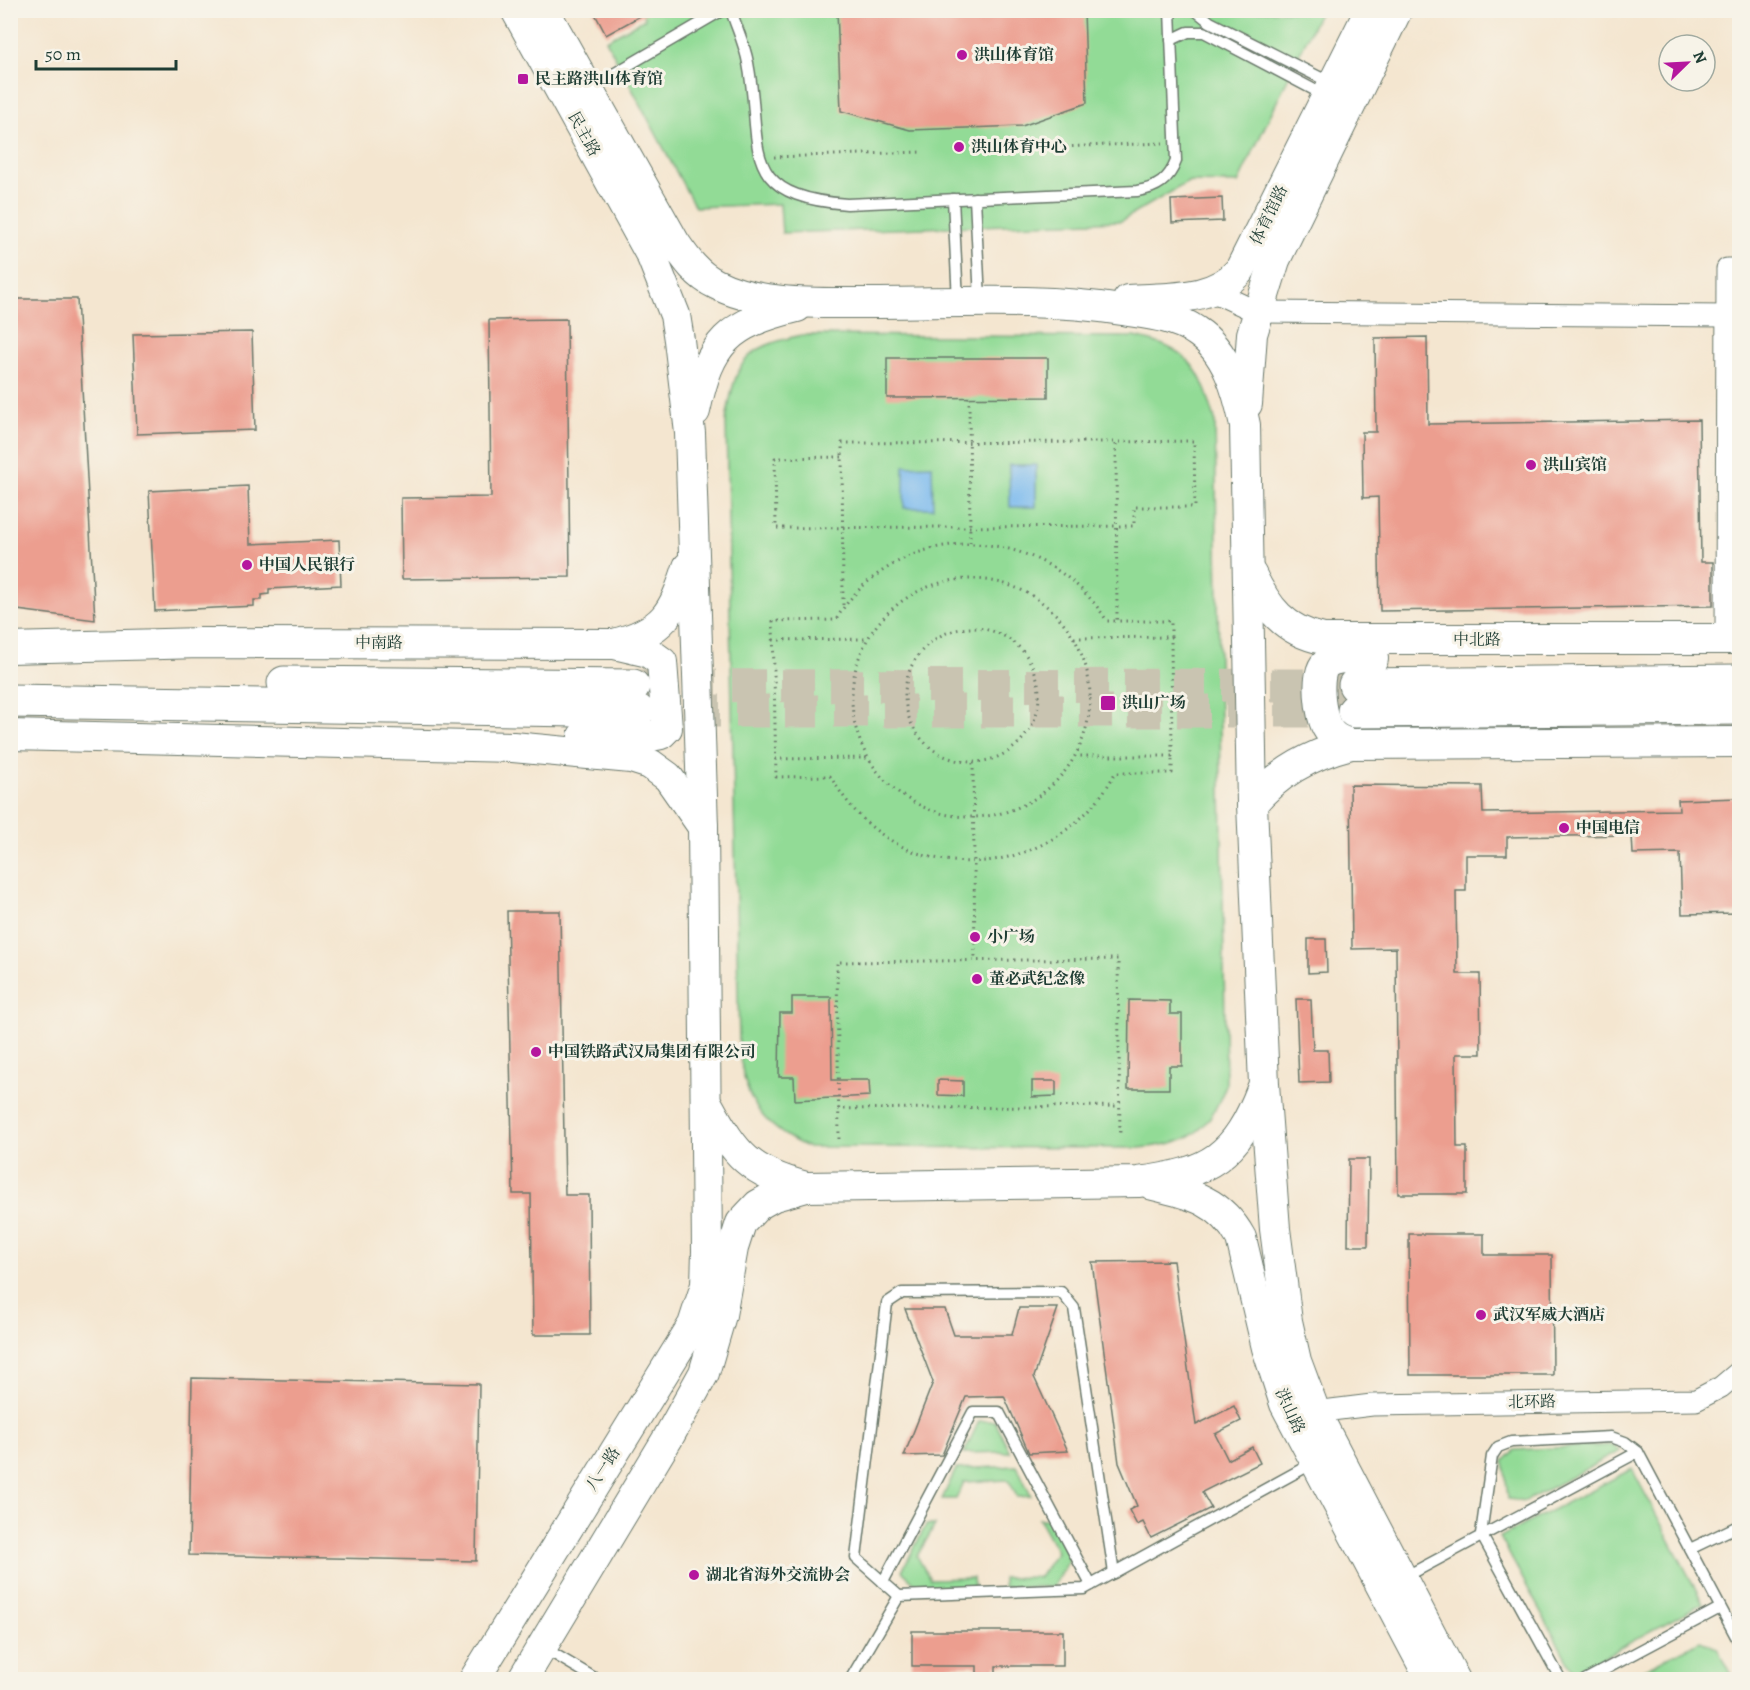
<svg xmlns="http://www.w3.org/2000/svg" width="1750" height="1690" font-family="Alegreya,'Noto Serif SC',serif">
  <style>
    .green { fill: #92db96; stroke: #588c65; stroke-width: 1.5 }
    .water { fill: #7abaee; stroke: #4c7c91; stroke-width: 1.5 }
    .building { fill: #ec9e8f }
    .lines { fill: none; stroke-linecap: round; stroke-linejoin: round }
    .primary-tunnel { stroke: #c9c4b1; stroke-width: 33; stroke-dasharray: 33 16; stroke-linecap: butt }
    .lane-casing { stroke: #6a786b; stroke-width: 13 }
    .street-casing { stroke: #6a786b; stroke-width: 23 }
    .secondary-casing { stroke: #6a786b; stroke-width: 32 }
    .primary-casing { stroke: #6a786b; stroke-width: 35 }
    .path { stroke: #6a786b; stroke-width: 3; stroke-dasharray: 1.5 4.5; stroke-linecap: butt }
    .lane { stroke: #fff; stroke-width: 10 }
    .street { stroke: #fff; stroke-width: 21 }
    .secondary { stroke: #fff; stroke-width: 30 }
    .primary { stroke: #fff; stroke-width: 33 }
    .poi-dot { fill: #b5179e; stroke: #f7f3e8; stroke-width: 2 }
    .labels { text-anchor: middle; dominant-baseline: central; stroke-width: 6; stroke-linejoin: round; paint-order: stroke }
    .poi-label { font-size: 16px; font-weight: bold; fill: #1f3d34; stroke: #f7f3e8; text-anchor: start }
    .street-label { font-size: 16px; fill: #1f3d34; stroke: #f7f3e8 }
  </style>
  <rect width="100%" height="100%" fill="#f7f3e8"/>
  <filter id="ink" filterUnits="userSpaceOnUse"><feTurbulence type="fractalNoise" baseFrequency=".0167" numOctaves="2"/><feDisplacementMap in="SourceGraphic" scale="12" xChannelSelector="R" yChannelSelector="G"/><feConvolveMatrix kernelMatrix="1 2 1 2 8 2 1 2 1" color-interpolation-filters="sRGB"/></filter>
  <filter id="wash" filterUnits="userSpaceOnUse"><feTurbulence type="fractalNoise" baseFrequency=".008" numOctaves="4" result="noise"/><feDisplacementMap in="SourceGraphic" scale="24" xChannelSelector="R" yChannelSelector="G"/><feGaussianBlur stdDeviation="1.35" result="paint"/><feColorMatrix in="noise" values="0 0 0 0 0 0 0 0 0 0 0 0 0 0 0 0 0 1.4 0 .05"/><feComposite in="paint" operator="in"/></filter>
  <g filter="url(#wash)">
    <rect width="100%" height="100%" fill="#f4e6d0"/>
    <!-- green -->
    <g class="green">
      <path d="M641,10L1320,11L1238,183L1188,182L1121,221L782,233L780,204L695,207L606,40L645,19Z"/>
      <path d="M802,335L1134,337C1190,348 1200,367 1215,420L1226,1085C1207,1134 1191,1143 1139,1148L807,1147C758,1125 742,1095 739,1042L726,421C736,361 742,348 802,335Z"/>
      <path d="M979,1421H995L1010,1452L964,1453Z"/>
      <path d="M1613,1445L1620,1451L1526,1501L1508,1499L1504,1461L1515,1450Z"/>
      <path d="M1017,1466L1031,1496L1017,1497L1009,1480L964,1482L956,1499H942L956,1469Z"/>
      <path d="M1632,1469L1703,1603L1574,1673L1500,1537Z"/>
      <path d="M1039,1519H1049L1071,1557L1053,1587H1003V1578L1039,1577L1057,1552Z"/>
      <path d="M926,1525H935L917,1556L930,1579L973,1578L974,1588H920L902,1571Z"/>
      <path d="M1700,1641L1717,1648L1733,1679H1625Z"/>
    </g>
    <!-- water -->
    <g class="water">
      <path d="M932,465L933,508H904V466Z"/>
      <path d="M1009,465H1036V507H1010Z"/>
    </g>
    <g id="blocks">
      <!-- building -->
      <g class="building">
        <path d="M593,10H651L606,35Z"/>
        <path d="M837,10H1084L1087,103L1022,126L910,130L841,111Z"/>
        <path d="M1222,198L1223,221L1172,223L1171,200Z"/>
        <path d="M10,299H77L95,620L10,609Z"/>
        <path d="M567,319L570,577L402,579L401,498L491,497L489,320Z"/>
        <path d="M252,332L255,430L137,434L133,334Z"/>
        <path d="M1427,337L1428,424L1699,420L1701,562H1713V606L1380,611L1378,497L1363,498L1362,432H1376L1375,338Z"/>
        <path d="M887,358H1048V397L887,398Z"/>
        <path d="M248,486L250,544L339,540L341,585L269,589V594L262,595V600H254V606L155,611L149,491Z"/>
        <path d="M1350,785L1482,786L1483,813L1679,810L1678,800L1740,798V913L1682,914L1680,853L1633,854L1632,835L1507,837V855H1466V891H1456L1457,974H1480L1481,1054H1456L1457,1147H1467V1194H1398L1396,948L1352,949Z"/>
        <path d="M507,911H560L565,1195H589L590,1335H533L531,1194H513Z"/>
        <path d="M1308,939H1326L1327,972L1308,973Z"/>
        <path d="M792,997H831L832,1080H869L870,1096L795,1100L794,1077H779L780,1013H792Z"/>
        <path d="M1296,999H1311L1313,1050H1328L1329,1082L1299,1083Z"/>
        <path d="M1129,1000L1170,1001V1014H1182V1066H1169V1089H1128Z"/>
        <path d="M938,1080L963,1081V1096L938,1095Z"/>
        <path d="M1032,1081H1056V1096L1032,1097Z"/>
        <path d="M1349,1159H1369L1368,1246H1348Z"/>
        <path d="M1409,1234H1484V1255H1552L1553,1375H1410Z"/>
        <path d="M1173,1261L1196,1425L1234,1406L1241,1421L1215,1434L1228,1460L1252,1447L1260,1463L1202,1492L1211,1508L1151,1538L1143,1522L1137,1525L1129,1510L1137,1506L1119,1463L1092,1262Z"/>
        <path d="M1019,1308H1058L1034,1377L1068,1451L1029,1453L1004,1396L966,1397L942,1455L904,1456L933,1382L905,1309H945L954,1335H1012Z"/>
        <path d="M192,1378L479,1384L476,1561L189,1555Z"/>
        <path d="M912,1631H1063V1666H996V1680H977V1666H912Z"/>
      </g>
    </g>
  </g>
  <g filter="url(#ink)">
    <use href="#blocks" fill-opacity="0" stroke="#6a786b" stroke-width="1.5"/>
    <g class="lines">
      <!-- primary-tunnel -->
      <g class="primary-tunnel">
        <path d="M634,686L1355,685"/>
        <path d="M638,711H1354"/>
      </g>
      <defs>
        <g id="lane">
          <path d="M731,10C736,27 745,45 748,63C764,145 735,196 847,204L1137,191C1157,188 1169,180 1176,161L1170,10"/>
          <path d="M1195,10L1210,22L1331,83"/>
          <path d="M1171,40L1188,32H1204L1324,95"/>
          <path d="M591,87L723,10"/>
          <path d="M975,198L980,300"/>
          <path d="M953,199L958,301"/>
          <path d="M1690,1549L1740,1525"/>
          <path d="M1403,1578L1638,1452"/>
          <path d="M883,1582L973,1412H999L1091,1585"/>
          <path d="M899,1596L856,1558L887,1303L902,1293L1061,1292L1074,1308L1114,1573"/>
          <path d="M544,1648L598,1680"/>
          <path d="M850,1680L899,1596L1084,1589L1313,1463"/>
          <path d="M1561,1680L1481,1534L1492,1456L1498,1447L1511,1442L1611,1437L1625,1442L1638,1452L1740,1644"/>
          <path d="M1585,1680L1720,1608"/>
        </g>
        <g id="street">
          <path d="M1212,291L1257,312L1726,316"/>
          <path d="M1726,639L1727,269H1740"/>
          <path d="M1315,1412L1372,1405L1696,1400L1721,1387L1740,1371"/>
        </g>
        <g id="secondary">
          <path d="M544,10L675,243C686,259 697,275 716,284C758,306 821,303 868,303C952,303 1039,297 1122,310C1147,314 1175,316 1196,331C1227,351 1238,391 1245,425L1252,804L1264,1084L1275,1229L1287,1321L1296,1361L1315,1412L1455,1680"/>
          <path d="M1128,300C1167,297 1213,302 1240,270L1370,10"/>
          <path d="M1247,404L1252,334L1275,260L1397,10"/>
          <path d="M695,411C710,341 728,324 797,307"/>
          <path d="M1251,574C1267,608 1284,631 1323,639H1740"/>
          <path d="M10,648L201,643L614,644C664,631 673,614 688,567"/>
          <path d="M10,735L513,747L631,758L650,764L668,777L703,827"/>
          <path d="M583,736H651L661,734L667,728L662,662L648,652L614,644"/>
          <path d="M1351,744C1341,741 1333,738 1328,729C1320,718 1314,671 1327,663C1339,655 1358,658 1373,659"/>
          <path d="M1252,804C1278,772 1312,754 1351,744L1740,742"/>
          <path d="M708,1105C736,1156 749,1172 806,1187"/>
          <path d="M1153,1185C1192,1194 1221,1201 1241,1238L1267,1348L1285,1404L1431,1680"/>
          <path d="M474,1680L693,1325L706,1285L707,1251L703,827L690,433L679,340L675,315L652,257L516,10"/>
          <path d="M522,1680L668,1438L704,1373L721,1315L733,1248L741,1223L758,1205L774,1196L806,1187L1138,1182C1210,1173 1236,1157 1262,1089"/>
        </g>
        <g id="primary">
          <path d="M284,683L633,686"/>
          <path d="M1355,685L1740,681"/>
          <path d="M10,701L638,711"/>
          <path d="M1354,711L1740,708"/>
        </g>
      </defs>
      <!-- lane casing -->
      <use href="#lane" class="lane-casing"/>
      <!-- street casing -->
      <use href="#street" class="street-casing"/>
      <!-- secondary casing -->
      <use href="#secondary" class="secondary-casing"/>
      <!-- primary casing -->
      <use href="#primary" class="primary-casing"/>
      <!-- path -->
      <g class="path">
        <path d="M1006,149L1163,143"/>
        <path d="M774,157L922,152"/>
        <path d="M969,397L970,543"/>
        <path d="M842,457L775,458L776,528L1134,526V507H1195L1194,441L1116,442"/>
        <circle cx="971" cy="698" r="119"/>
        <path d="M843,605L842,443L1116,442L1117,621"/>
        <circle cx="972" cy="695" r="67"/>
        <path d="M1171,637V621H1107C1061,547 962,520 887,568C866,581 848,598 836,620L773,621L776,777L830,776C843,797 857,816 877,831C956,891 1071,859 1115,773H1172V756"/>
        <path d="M1074,638L1171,637L1172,756H1076"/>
        <path d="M773,640L867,639"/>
        <path d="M775,759L869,758"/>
        <path d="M973,763L975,961"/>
        <path d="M838,1109L1120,1106"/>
        <path d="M839,1139L837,962L1118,959L1120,1136"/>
      </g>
      <!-- lane -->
      <use href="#lane" class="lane"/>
      <!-- street -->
      <use href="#street" class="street"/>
      <!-- secondary -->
      <use href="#secondary" class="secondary"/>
      <!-- primary -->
      <use href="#primary" class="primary"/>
    </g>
  </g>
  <!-- markers -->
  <g class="poi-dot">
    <circle cx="962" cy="55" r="6"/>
    <rect x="517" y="73" width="12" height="12" rx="3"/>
    <circle cx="959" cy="147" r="6"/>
    <circle cx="1531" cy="465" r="6"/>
    <circle cx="247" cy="565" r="6"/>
    <rect x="1100" y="695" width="16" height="16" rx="3"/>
    <circle cx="1564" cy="828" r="6"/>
    <circle cx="975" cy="937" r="6"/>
    <circle cx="977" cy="979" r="6"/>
    <circle cx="536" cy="1052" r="6"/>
    <circle cx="1481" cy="1315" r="6"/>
    <circle cx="694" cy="1575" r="6"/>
  </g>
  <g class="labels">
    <!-- poi labels -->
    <g class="poi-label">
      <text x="974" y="55">洪山体育馆</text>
      <text x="535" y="79">民主路洪山体育馆</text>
      <text x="971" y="147">洪山体育中心</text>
      <text x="1543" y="465">洪山宾馆</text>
      <text x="259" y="565">中国人民银行</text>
      <text x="1122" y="703">洪山广场</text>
      <text x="1576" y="828">中国电信</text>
      <text x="987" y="937">小广场</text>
      <text x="989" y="979">董必武纪念像</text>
      <text x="548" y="1052">中国铁路武汉局集团有限公司</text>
      <text x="1493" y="1315">武汉军威大酒店</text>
      <text x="706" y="1575">湖北省海外交流协会</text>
    </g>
    <!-- street labels -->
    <g class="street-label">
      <text transform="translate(584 134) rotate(61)">民主路</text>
      <text transform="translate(1269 215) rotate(-64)">体育馆路</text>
      <text x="1477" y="640">中北路</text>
      <text x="379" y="643">中南路</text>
      <text transform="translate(1532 1402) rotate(-1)">北环路</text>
      <text transform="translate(1290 1411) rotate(65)">洪山路</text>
      <text transform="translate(603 1469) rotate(-57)">八一路</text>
    </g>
  </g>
  <!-- margin -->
  <rect width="1750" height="1690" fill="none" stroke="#f7f3e8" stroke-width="36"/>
  <!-- north arrow -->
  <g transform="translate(1687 63) rotate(66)"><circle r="28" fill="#f7f3e8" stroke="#a1aaa0" stroke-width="1.5"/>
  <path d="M0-4.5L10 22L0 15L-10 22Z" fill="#b5179e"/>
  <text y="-9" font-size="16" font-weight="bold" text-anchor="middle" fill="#1f3d34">N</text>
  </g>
  <!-- scale -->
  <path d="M36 60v9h140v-9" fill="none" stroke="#1f3d34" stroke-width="3"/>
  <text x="45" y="60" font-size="18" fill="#1f3d34" stroke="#f7f3e8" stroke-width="4.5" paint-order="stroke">50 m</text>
</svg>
